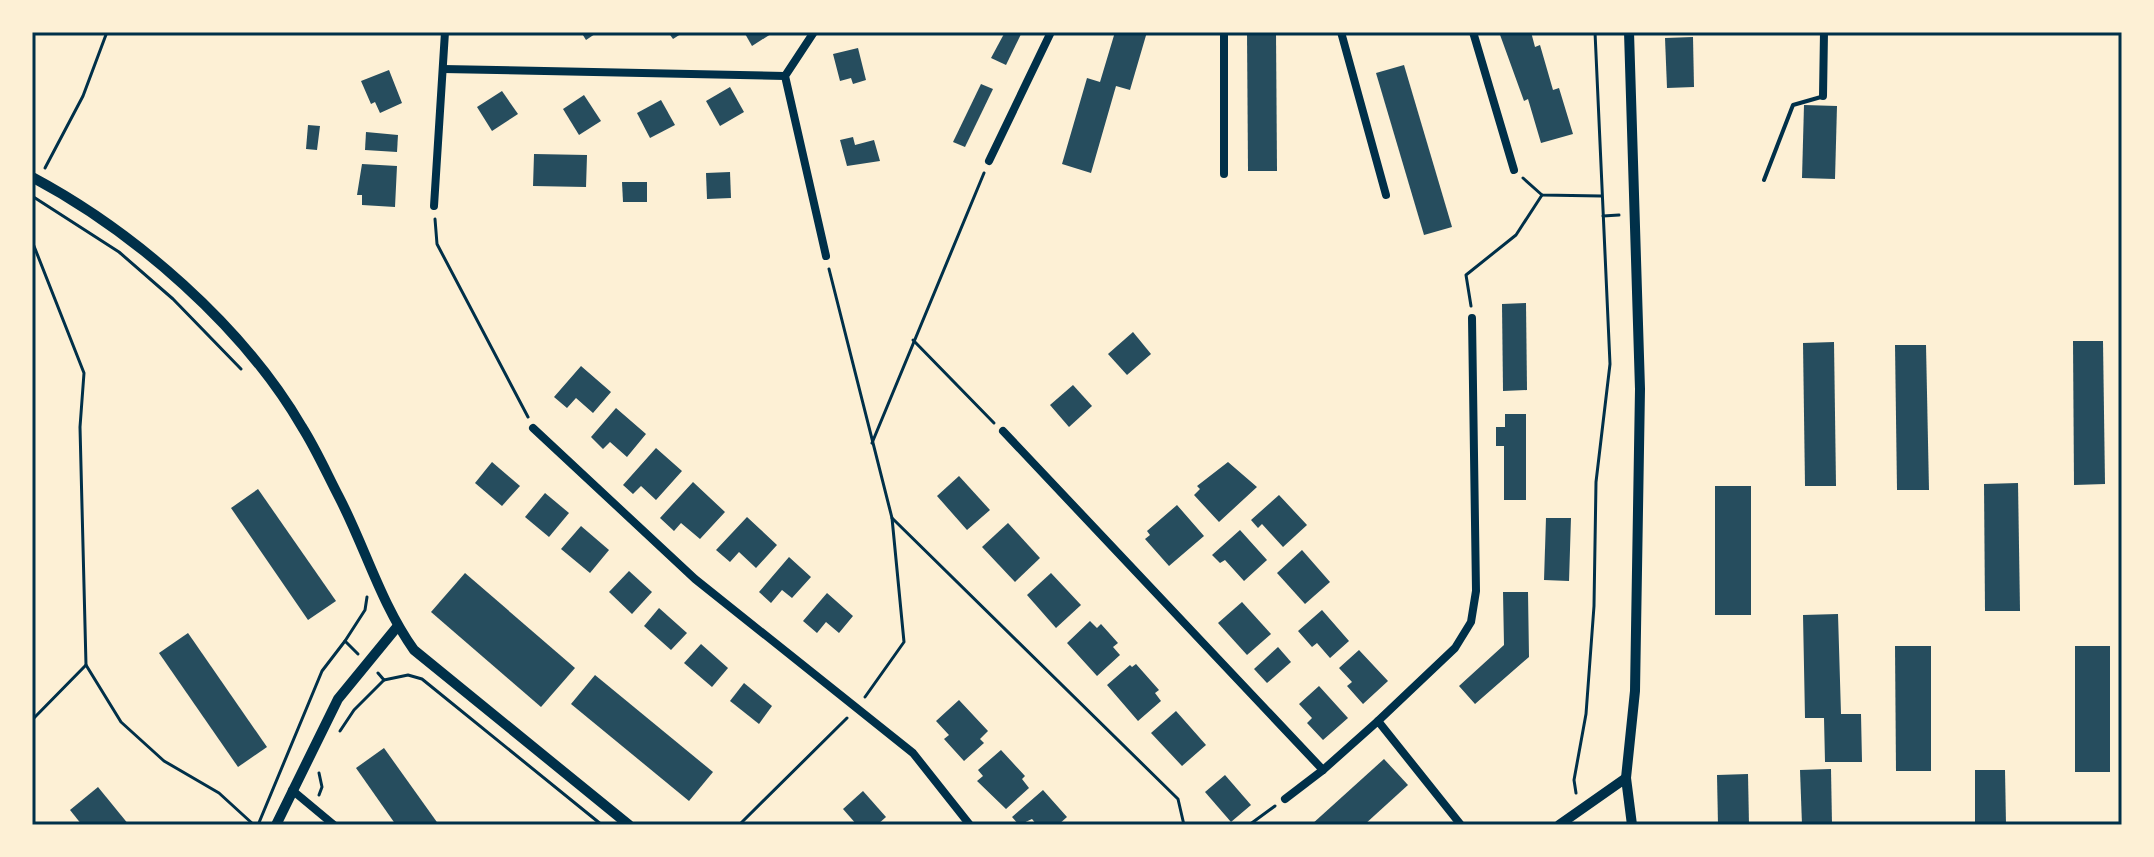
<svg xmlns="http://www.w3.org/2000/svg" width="2154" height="857" font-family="'Titillium Web',sans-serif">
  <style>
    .building { fill: #264d5e }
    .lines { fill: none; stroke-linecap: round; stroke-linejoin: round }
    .path { stroke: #003049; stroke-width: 3 }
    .service { stroke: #003049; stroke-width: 4 }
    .minor { stroke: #003049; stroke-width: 8 }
    .tertiary { stroke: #003049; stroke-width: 10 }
    .neatline { fill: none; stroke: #003049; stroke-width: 3 }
  </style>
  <rect width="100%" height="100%" fill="#fdf0d5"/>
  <!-- building -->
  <g class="building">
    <path d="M581,32H598L586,40Z"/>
    <path d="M668,32H684L673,39Z"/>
    <path d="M744,32H774L752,46Z"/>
    <path d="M1005,32H1022L1006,65L991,58Z"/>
    <path d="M1115,32H1147L1130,90L1116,86L1091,173L1062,164L1087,78L1100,82Z"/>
    <path d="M1247,32H1276L1277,171H1248Z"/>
    <path d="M1499,32H1531L1535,47L1540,45L1553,90L1559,88L1573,134L1541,143L1528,99L1524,101Z"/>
    <path d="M1693,37L1694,87L1667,88L1665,38Z"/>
    <path d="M858,48L866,80L853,84L851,78L840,81L833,54Z"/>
    <path d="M1404,65L1452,227L1424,235L1376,73Z"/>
    <path d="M389,70L402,103L380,113L375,102L371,104L361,81Z"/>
    <path d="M981,84L993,89L965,147L953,142Z"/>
    <path d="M730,87L744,112L720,126L706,101Z"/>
    <path d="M502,91L518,114L492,131L477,107Z"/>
    <path d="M584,95L601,121L579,135L563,109Z"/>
    <path d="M661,100L675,125L650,138L637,113Z"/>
    <path d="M1804,105L1837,106L1835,179L1802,178Z"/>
    <path d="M308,125L320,126L317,150L306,149Z"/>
    <path d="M366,132L398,135L397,152L365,150Z"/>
    <path d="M853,137L855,145L874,140L880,161L847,166L840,140Z"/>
    <path d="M534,154L587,155L586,187L533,186Z"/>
    <path d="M362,164L397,166L395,207L362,205V195H357Z"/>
    <path d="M730,172L731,198L707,199L706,173Z"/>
    <path d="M622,182H647V202H623Z"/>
    <path d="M1526,303L1527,390L1503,391L1502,304Z"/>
    <path d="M1133,332L1151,354L1127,375L1108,354Z"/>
    <path d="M2073,341H2103L2105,484L2074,485Z"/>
    <path d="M1834,342L1836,486H1805L1803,343Z"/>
    <path d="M1895,345H1926L1929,490H1897Z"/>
    <path d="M581,366L611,392L593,413L576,398L567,408L554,397Z"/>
    <path d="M1073,385L1092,406L1069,427L1050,405Z"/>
    <path d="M616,408L646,434L627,457L610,442L603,449L591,437Z"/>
    <path d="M1505,414H1526V500H1504V446H1496V427H1505Z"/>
    <path d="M656,448L682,471L656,500L641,486L633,494L623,485Z"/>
    <path d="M492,462L520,486L502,506L475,483Z"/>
    <path d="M1228,462L1257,487L1219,522L1194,495L1200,489L1197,486Z"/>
    <path d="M959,476L990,510L967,530L937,496Z"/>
    <path d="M693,482L725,512L700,539L681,523L674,531L660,518Z"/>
    <path d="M2018,483L2020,611H1985L1984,484Z"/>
    <rect x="1715" y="486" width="36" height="129"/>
    <path d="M258,489L336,601L308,620L231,508Z"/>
    <path d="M545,493L569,513L549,537L525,517Z"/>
    <path d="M1279,495L1307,525L1283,547L1262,524L1258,528L1251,520Z"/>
    <path d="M1177,505L1204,536L1169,566L1145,539L1150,535L1147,531Z"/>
    <path d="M747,517L777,545L756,568L739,552L730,562L716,550Z"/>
    <path d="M1546,518H1571L1569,581L1544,580Z"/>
    <path d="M1008,523L1040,558L1015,582L982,547Z"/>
    <path d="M581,526L609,550L590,573L561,549Z"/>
    <path d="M1240,530L1267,560L1244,581L1225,560L1220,563L1212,555Z"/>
    <path d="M1302,550L1330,582L1305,604L1277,573Z"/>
    <path d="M789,557L811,577L792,598L782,590L771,603L759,592Z"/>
    <path d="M629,571L652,592L632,614L609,592Z"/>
    <path d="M465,573L575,668L541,707L431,612Z"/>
    <path d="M1051,573L1081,605L1056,628L1027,595Z"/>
    <path d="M1503,592H1528L1529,657L1475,704L1459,686L1504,645Z"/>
    <path d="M827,593L853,616L839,633L826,622L817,633L803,621Z"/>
    <path d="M1242,602L1271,634L1247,655L1218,623Z"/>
    <path d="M659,608L687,633L671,650L644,626Z"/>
    <path d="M1322,610L1349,641L1330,658L1317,643L1312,647L1298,631Z"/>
    <path d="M1838,614L1841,714H1861L1862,762H1825L1824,718H1805L1803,615Z"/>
    <path d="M1090,621L1097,628L1101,624L1118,643L1113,647L1120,655L1097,676L1067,643Z"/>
    <path d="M188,633L267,747L238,767L159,653Z"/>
    <path d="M701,644L728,668L712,687L684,663Z"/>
    <path d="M1895,646H1931V771H1896Z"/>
    <rect x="2075" y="646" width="35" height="126"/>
    <path d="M1278,647L1291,662L1267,683L1254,669Z"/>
    <path d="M1359,650L1388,681L1363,704L1347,686L1352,682L1339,668Z"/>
    <path d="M1136,664L1159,690L1155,693L1161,701L1138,721L1107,685L1130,665L1132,667Z"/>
    <path d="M595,675L713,772L689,801L571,704Z"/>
    <path d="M744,683L772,706L759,724L730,701Z"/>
    <path d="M1319,686L1348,718L1323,740L1307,723L1312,718L1299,704Z"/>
    <path d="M959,700L988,731L980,739L984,743L964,761L944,739L949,735L936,721Z"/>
    <path d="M1176,711L1206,745L1182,766L1151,733Z"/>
    <path d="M384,748L439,825H396L356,768Z"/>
    <path d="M1001,750L1025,776L1022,779L1029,788L1006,809L977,781L983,776L978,770Z"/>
    <path d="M1384,759L1408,785L1364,825H1311Z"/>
    <path d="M1831,769L1832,825H1802L1800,770Z"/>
    <path d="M1975,770H2005L2006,825H1975Z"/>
    <path d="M1748,774L1749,825H1718L1717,775Z"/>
    <path d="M1225,775L1251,805L1231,822L1205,792Z"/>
    <path d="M98,787L129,825H82L70,810Z"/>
    <path d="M1043,790L1067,817L1058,825H1037L1032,819L1019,825L1012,817Z"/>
    <path d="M863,791L886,817L877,825H857L843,809Z"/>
  </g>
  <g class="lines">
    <!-- path -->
    <g class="path">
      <path d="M45,168L83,96L107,32"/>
      <path d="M1523,178L1542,195L1601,196"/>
      <path d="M32,196L119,252L173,299L241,369"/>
      <path d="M32,209L33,197"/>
      <path d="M1603,216L1619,215"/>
      <path d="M435,219L437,244L528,417"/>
      <path d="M32,241L84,373L80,427L86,665L32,720"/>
      <path d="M829,269L892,518L904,642L865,697"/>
      <path d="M1471,306L1466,275L1516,235L1542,195"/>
      <path d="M913,340L994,423"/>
      <path d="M872,443L984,173"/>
      <path d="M892,518L1178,799L1184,825"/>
      <path d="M358,654L345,641L365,610L367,597"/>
      <path d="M86,665L121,722L164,761L219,793L254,825"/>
      <path d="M378,673L384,680L408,675L422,679L602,825"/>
      <path d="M340,731L354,710L384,680"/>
      <path d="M319,773L322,787L319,795"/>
      <path d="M1576,793L1574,780L1586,714L1594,606L1596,482L1610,364L1595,32"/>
      <path d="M258,825L322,671L345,641"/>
      <path d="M739,825L847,718"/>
      <path d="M1249,825L1275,806"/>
    </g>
    <!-- service -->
    <path class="service" d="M1764,180L1793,105L1821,97"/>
    <!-- minor -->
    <g class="minor">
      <path d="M814,32L785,76L826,256"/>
      <path d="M1224,32V174"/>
      <path d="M1341,32L1386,195"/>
      <path d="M1473,32L1514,170"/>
      <path d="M443,69L785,76"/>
      <path d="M1823,96L1824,32"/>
      <path d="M989,161L1051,32"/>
      <path d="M434,206L445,32"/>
      <path d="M533,428L695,579L913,753L970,825"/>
      <path d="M1003,431L1323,770L1378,721L1461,825"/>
      <path d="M1378,721L1455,648L1471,622L1476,591L1472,318"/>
      <path d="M292,790L334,825"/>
      <path d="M1285,799L1323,770"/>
    </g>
    <!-- tertiary -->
    <g class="tertiary">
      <path d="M1629,32L1640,389L1635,691L1626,778L1632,825"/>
      <path d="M32,177C135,232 243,326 302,427C316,449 327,474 339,497C365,547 381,604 414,650L629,825"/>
      <path d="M276,825L338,699L397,627"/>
      <path d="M1559,825L1626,778"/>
    </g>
  </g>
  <!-- border -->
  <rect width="2154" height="857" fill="none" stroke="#fdf0d5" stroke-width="68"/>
  <rect x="34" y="34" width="2086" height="789" class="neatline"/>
</svg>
